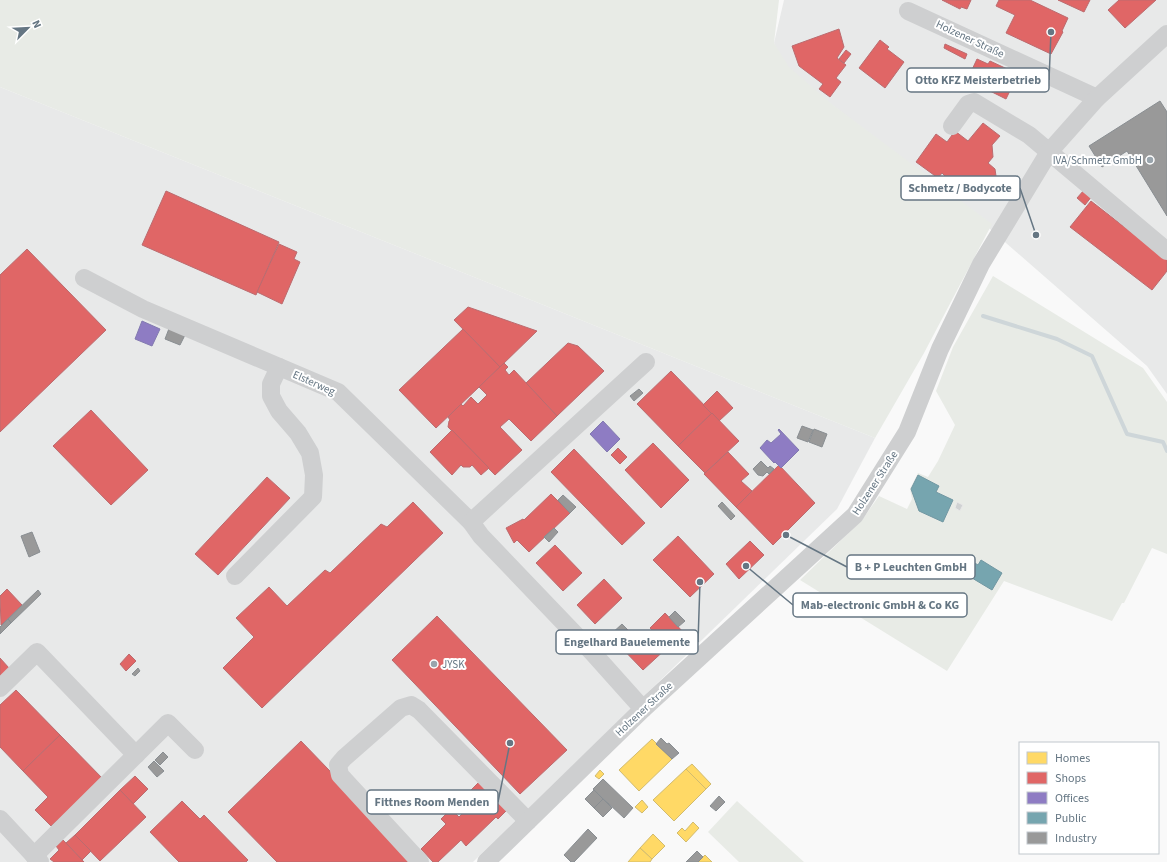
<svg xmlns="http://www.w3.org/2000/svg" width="1167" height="862" font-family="'Source Sans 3',sans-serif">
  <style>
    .built { fill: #e8e9e9 }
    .green { fill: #e8ebe6 }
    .homes { fill: #ffd966; stroke: #d1bb6f }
    .shops { fill: #e06666; stroke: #bb6b6f }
    .offices { fill: #8e7cc3; stroke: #827ab0 }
    .public { fill: #76a5af; stroke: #7197a2 }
    .industry { fill: #999; stroke: #898e92 }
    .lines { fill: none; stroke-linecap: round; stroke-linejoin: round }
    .stream { stroke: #ced6d9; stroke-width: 4 }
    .building { fill: #d0d2d3; stroke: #e8e8e8 }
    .minor { stroke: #cecfd0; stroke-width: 18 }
    .poi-dot { fill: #99a4ac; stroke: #fff; stroke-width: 1.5 }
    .labels { text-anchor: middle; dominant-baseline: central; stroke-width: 4; stroke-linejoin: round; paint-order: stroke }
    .street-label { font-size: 11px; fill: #657683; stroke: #fff }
    .poi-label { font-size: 11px; fill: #657683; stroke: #fff; text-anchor: end }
    .leader { fill: none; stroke: #657683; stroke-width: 1.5 }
    .callout-dot { fill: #657683; stroke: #fff; stroke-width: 1.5 }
    .callout { fill: #fff; stroke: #657683; stroke-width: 1.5 }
    .callout-label { font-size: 12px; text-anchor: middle; font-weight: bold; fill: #657683 }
  </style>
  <rect width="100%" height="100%" fill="#f9f9f9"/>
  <!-- built -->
  <g class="built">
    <path d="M784,0H1167V394L1147,366L958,201L785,69L774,43Z"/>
    <path d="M0,87L875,438L837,509L473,862H0Z"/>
  </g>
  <!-- green -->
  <g class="green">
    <path d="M0,0H779L774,43L789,67L833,105L992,224L924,353L875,438L0,87Z"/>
    <path d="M993,276L1143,368L1167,402V554L1152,548L1124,603H1122L1112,621L1004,581L947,671L800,580L862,520L879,496L907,509L912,499L910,489L918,473L928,477L938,461L955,425L936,391L953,347Z"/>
    <path d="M737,801L804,862H739L708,832Z"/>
  </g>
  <!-- homes -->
  <g class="homes">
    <path d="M652,739L672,759L639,791L619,770Z"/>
    <path d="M692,764L711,784L706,789L686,769Z"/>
    <path d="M686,769L706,789L674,821L653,800Z"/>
    <path d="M600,770L604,774L599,779L595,776Z"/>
    <path d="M642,800L648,807L642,813L635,807Z"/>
    <path d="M693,822L699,828L686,842L677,833L682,828L685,831Z"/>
    <path d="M653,834L665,846L652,859L640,848Z"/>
    <path d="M640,848L652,859L650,862H628Z"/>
    <path d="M705,855L712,862H698Z"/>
  </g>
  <!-- shops -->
  <g class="shops">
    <path d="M942,0H971L967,9L961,7L960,9Z"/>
    <path d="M999,0H1030L1068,18L1062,31L1063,32L1051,54L1006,33L1015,15L996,6Z"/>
    <path d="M1058,0H1090L1084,12Z"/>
    <path d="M1119,0H1156L1125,28L1108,10Z"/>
    <path d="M839,29L844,47L837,58L846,65L836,78L841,82L830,97L819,89L823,84L799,66L792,46Z"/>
    <path d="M880,40L889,47L887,49L904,62L885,88L859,68Z"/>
    <path d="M945,44L967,54L965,59L944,48Z"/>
    <path d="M846,50L851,54L844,63L839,59Z"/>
    <path d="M977,59L988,64L990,61L1018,74L1006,99L978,85L980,80L970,74Z"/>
    <path d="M983,123L1000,136L992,145L993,157L988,163L995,169L997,183L989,193L975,196L971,193L968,194L964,189L960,194L941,181L945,176L942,173L938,178L916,162L936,134L947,142L955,131L968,141Z"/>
    <path d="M1084,190L1092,196L1085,205L1077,198Z"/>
    <path d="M166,191L279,242L256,295L142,245Z"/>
    <path d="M1091,201L1167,260V271L1152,290L1070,227Z"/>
    <path d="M279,244L297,252L294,259L300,262L282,304L257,292Z"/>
    <path d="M27,249L106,330L0,432V275Z"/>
    <path d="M468,307L537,331L500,367L454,320Z"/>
    <path d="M463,329L500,367L436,428L399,390Z"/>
    <path d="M568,343L578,346L604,371L557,416L526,383Z"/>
    <path d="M504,363L508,367L505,370L509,375L514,370L557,416L531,441L509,419L500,427L522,450L495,475L448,427L449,421L450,420L448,417L461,404L463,406L471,397L478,404L487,395L479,387Z"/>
    <path d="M671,371L712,413L678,446L637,404Z"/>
    <path d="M717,391L733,408L719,421L703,405Z"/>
    <path d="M91,410L148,470L111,505L53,446Z"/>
    <path d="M712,413L739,441L705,473L678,446Z"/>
    <path d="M452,430L489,468L481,475L472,465L470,467H463L461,465L452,475L430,452Z"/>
    <path d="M653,443L689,480L661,508L625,470Z"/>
    <path d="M618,448L627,457L620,464L611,455Z"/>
    <path d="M574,449L645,523L622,545L551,472Z"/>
    <path d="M728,452L749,474L741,481L752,491L736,507L704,474Z"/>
    <path d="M779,465L815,503L773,545L736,507Z"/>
    <path d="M267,477L290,498L218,575L195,554Z"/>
    <path d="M551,494L570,513L529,552L517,540L514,543L506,528L523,519L524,520Z"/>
    <path d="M413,502L443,533L262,708L223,668L254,637L236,618L269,587L287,606L325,570L330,573L381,524L387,527Z"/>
    <path d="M678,536L714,574L690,597L653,560Z"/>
    <path d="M750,541L764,555L739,579L726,564Z"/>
    <path d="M555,545L582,573L563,591L536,563Z"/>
    <path d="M604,579L622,598L595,624L577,605Z"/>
    <path d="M7,589L22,605L1,625L0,596Z"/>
    <path d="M665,613L686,635L671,650L650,628Z"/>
    <path d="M437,616L567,750L520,794L392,660Z"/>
    <path d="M627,629L648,650L660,639L668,647L643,670L615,641Z"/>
    <path d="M129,654L136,661L126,671L120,664Z"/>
    <path d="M0,658L9,668L0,677Z"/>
    <path d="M16,690L60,735L23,771L0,747V705Z"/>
    <path d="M60,735L104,780L51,826L35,810L48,797L23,771Z"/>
    <path d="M301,741L409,853L418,862H277L228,812Z"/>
    <path d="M135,776L148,789L133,804L120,790Z"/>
    <path d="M479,782L509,808L498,819L496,817L466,846L461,840L438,862H433L421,849L446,824L441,819L451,809L459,817L468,808L461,800Z"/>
    <path d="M120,790L146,817L100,861L75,835Z"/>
    <path d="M182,801L200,819L204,815L248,860L246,862H179L150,832Z"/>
    <path d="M75,835L91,851L82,860L66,843Z"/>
    <path d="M63,840L84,862H54L50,859L59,850L56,846Z"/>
  </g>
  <!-- offices -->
  <g class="offices">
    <path d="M142,321L160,329L152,346L135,339Z"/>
    <path d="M603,421L620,439L607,452L590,434Z"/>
    <path d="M779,429L799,450L781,468L775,462L774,463L760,448L767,440L771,443L781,434L778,430Z"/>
  </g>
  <!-- public -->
  <g class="public">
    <path d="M918,475L939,486L936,492L953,500L943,522L919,511L911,489Z"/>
    <path d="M970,560L978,565L981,560L1002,573L992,590L962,572Z"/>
  </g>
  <!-- industry -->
  <g class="industry">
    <path d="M1160,101L1167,112V216L1127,151L1102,167L1089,146Z"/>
    <path d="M170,326L186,333L180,345L165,339Z"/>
    <path d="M639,389L643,393L634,401L630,396Z"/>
    <path d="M802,426L813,430L808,442L797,438Z"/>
    <path d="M814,429L827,434L822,447L809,442Z"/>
    <path d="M761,461L768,468L770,466L774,469L769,474L767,472L763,476L758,475L753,469Z"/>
    <path d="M563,495L576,507L570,513L558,500Z"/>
    <path d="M722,502L735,516L731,520L718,506Z"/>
    <path d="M554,528L558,532L549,542L544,537Z"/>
    <path d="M32,532L40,552L29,557L21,536Z"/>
    <path d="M38,590L41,594L11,623L8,619Z"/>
    <path d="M675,611L685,621L678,627L669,617Z"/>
    <path d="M8,619L11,623L0,634V627Z"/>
    <path d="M622,624L627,629L615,641L610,635Z"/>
    <path d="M138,668L140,671L135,676L132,674Z"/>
    <path d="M661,738L667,744L669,743L679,753L672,759L656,744Z"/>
    <path d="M163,752L168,757L160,765L155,760Z"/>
    <path d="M154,761L164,771L157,777L148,767Z"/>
    <path d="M603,779L633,808L624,818L593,789Z"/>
    <path d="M594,790L603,799L594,808L585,799Z"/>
    <path d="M719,796L725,802L716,811L710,806Z"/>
    <path d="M603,799L612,808L603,817L594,808Z"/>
    <path d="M588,829L597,838L574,862H571L564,855Z"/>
    <path d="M697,851L703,857L698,862H686Z"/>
  </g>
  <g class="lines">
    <!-- stream -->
    <path class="stream" d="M983,316L1057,339L1092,356L1127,434L1163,442L1167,451"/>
  </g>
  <!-- building -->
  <path class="building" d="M957,502L963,505L960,511L955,508Z"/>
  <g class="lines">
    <!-- minor -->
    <g class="minor">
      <path d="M908,11L1097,98"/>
      <path d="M952,126L968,104L974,102L1029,135L1167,251"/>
      <path d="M84,278L143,309L338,392L471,522L481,536L592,652L643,709"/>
      <path d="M471,522L646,362"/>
      <path d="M235,576L313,497L314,475L310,453L298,433L279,411L271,396V384L279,367"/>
      <path d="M0,688L37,652L136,755"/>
      <path d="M0,819L40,862"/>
      <path d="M34,856L168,723L195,750"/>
      <path d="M420,862L340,775L338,765L344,758L401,708L411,705L419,710L528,821"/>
      <path d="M486,862L643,709L855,515L907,432L940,349L981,264L1049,152L1097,98L1167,34"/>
    </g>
  </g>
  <!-- markers -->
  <g class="poi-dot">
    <circle cx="1150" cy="160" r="4"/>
    <circle cx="434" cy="664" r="4"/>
  </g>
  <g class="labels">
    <!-- street labels -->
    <g class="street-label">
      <text transform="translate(970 39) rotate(25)">Holzener Straße</text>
      <text transform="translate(314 383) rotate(24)">Elsterweg</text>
      <text transform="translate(875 483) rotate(-57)">Holzener Straße</text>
      <text transform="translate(644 709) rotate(-43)">Holzener Straße</text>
    </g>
    <!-- poi labels -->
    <g class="poi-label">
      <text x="1142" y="160">IVA/Schmetz GmbH</text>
      <text x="442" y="664" text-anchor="start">JYSK</text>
    </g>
  </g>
  <!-- callouts -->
  <path class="leader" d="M1051 32L1049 80M1036 235L1020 188M786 535L847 567M746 566L793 605M700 582L698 642M510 743L498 802"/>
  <g class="callout-dot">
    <circle cx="1051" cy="32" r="4"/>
    <circle cx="1036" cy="235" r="4"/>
    <circle cx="786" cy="535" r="4"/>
    <circle cx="746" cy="566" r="4"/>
    <circle cx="700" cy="582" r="4"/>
    <circle cx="510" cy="743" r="4"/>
  </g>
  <g class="callout">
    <rect x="907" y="68" width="142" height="24" rx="4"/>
    <rect x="901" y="176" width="119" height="24" rx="4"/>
    <rect x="847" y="555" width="128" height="24" rx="4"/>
    <rect x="793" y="593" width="174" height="24" rx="4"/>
    <rect x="556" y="630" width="142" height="24" rx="4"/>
    <rect x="367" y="790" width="131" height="24" rx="4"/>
  </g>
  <g class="callout-label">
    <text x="978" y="84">Otto KFZ Meisterbetrieb</text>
    <text x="960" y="192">Schmetz / Bodycote</text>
    <text x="911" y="571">B + P Leuchten GmbH</text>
    <text x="880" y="609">Mab-electronic GmbH &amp; Co KG</text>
    <text x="627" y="646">Engelhard Bauelemente</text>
    <text x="432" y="806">Fittnes Room Menden</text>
  </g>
  <!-- legend -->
  <rect x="1019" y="742" width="140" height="112" fill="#ffffff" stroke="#c1c8cd"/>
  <rect x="1027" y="752" width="20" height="12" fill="#ffd966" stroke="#c1c8cd"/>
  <text x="1055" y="762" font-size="12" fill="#657683">Homes</text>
  <rect x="1027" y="772" width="20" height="12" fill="#e06666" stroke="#c1c8cd"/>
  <text x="1055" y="782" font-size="12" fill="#657683">Shops</text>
  <rect x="1027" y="792" width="20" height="12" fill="#8e7cc3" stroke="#c1c8cd"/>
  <text x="1055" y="802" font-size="12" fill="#657683">Offices</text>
  <rect x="1027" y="812" width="20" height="12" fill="#76a5af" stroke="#c1c8cd"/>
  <text x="1055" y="822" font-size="12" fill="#657683">Public</text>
  <rect x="1027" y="832" width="20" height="12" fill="#999999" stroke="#c1c8cd"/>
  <text x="1055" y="842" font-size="12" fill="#657683">Industry</text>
  <!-- north arrow -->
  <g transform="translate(28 28) rotate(66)" stroke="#ffffff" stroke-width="3" paint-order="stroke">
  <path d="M0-3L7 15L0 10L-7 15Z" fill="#657683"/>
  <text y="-6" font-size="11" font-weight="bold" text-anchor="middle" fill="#657683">N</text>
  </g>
</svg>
